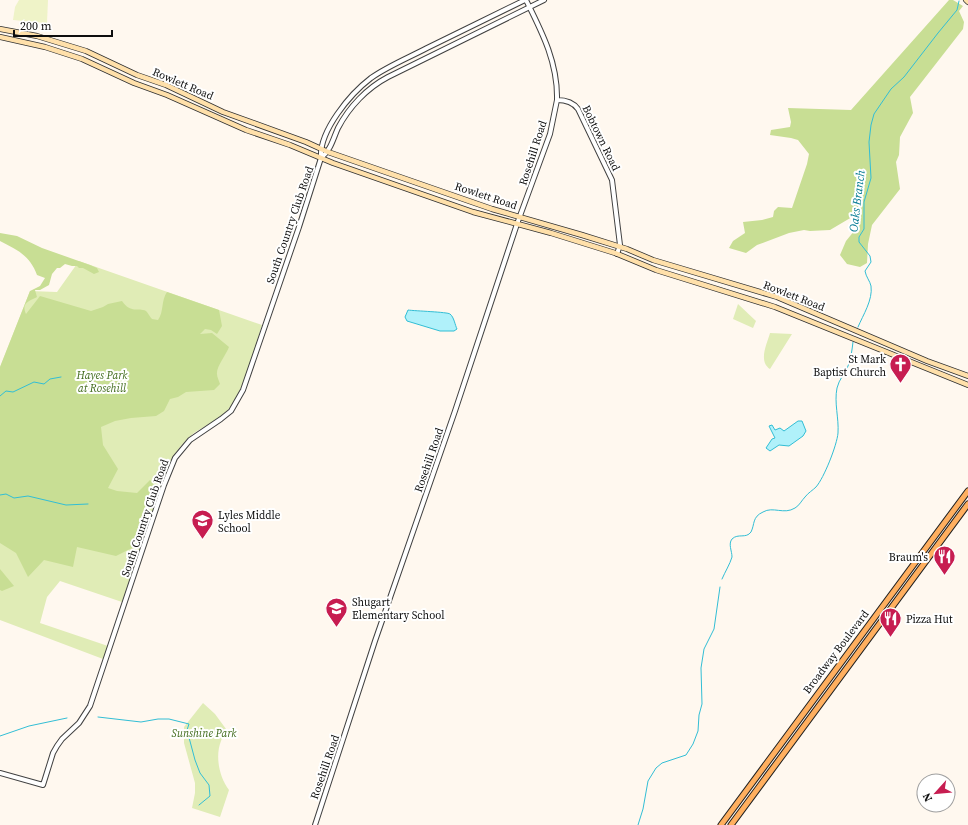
<svg xmlns="http://www.w3.org/2000/svg" width="968" height="825" font-family="'Source Serif 4',serif">
  <style>
    .green { fill: #e0ecb6 }
    .forest { fill: #c8de94 }
    .pitch { fill: #eff3c8 }
    .water { fill: #b0f1fa; stroke: #32bed5 }
    .lines { fill: none; stroke-linecap: round; stroke-linejoin: round }
    .stream { stroke: #32bed5; stroke-width: 1 }
    .tertiary-casing { stroke: #414141; stroke-width: 6 }
    .secondary-casing { stroke: #303030; stroke-width: 6 }
    .primary-casing { stroke: #1f1f1f; stroke-width: 7 }
    .tertiary { stroke: #fff; stroke-width: 4 }
    .secondary { stroke: #ffe0aa; stroke-width: 4.5 }
    .primary { stroke: #ffaf5f; stroke-width: 5 }
    .labels { text-anchor: middle; dominant-baseline: central; stroke-width: 4; stroke-linejoin: round; paint-order: stroke }
    .street-label { font-size: 11px; fill: #0e0e0e; stroke: #fff }
    .poi-label { font-size: 11px; fill: #0e0e0e; stroke: #fff; text-anchor: start }
    .park-label { font-size: 11px; font-style: italic; fill: #3f6a1a; stroke: #fff }
    .water-label { font-size: 12px; font-style: italic; fill: #0f8098; stroke: #fff }
  </style>
  <rect width="100%" height="100%" fill="#fff8ef"/>
  <!-- green -->
  <g class="green">
    <path d="M79,261L262,325C254,350 243,395 225,413C216,422 204,426 194,433C185,440 178,449 172,458L122,602L60,581L47,597L40,623L108,646L103,659L0,620V367L30,291L57,292Z"/>
    <path d="M738,304L756,321L753,328L733,319Z"/>
    <path d="M770,333L792,334L770,369C758,361 767,344 770,333Z"/>
    <path d="M203,703L215,714L226,729C225,733 222,737 221,741C215,756 219,777 229,790L220,817L192,808L195,793V783L184,743V727Z"/>
  </g>
  <!-- forest -->
  <g class="forest">
    <path d="M949,0H953L963,6L959,11L964,22L963,29L910,97L913,113L900,137L899,155L896,162L900,189L872,225L868,244L867,263L860,267L847,264L840,255L846,241L859,225L857,220L852,217L830,230L810,231L804,230L789,233L757,245L746,253L729,248L733,241L745,233L743,222L762,220L773,217L774,211L778,207L792,208L807,164L809,154L798,140L791,138L770,135L771,130L790,127L791,122L788,108L851,110Z"/>
    <path d="M0,233L17,236L42,248L90,265L97,268L99,272L94,274L83,268H79L77,266H72L65,264L60,268H57L52,274L49,285L40,290H35L37,297C29,301 21,303 26,314L40,296L91,311L103,307L108,304L122,301C131,314 138,307 146,311C148,313 150,317 152,319L158,320C164,312 161,300 167,292L219,310L222,326L217,334L211,330L205,329L200,334L212,333L229,347C226,355 216,367 217,374C217,377 219,381 220,384L214,390L186,392L178,397L170,399L164,411L156,416L131,418L115,421L101,427L103,445L118,469L108,488L117,491L137,493L150,480L155,486L138,545L116,556L77,547L73,567L44,560L28,577L16,553L0,543V367L30,291L40,286L45,278L37,275C30,256 18,250 0,241Z"/>
    <path d="M0,569L14,586L2,591L0,590Z"/>
  </g>
  <!-- pitch -->
  <path class="pitch" d="M19,0H48L47,23L13,20L15,7Z"/>
  <!-- water -->
  <g class="water">
    <path d="M408,310C415,311 448,312 450,314C454,317 455,325 457,329L454,331H440L407,321L405,317Z"/>
    <path d="M798,421H802L806,431L803,436L789,446L779,445L770,451L766,448L772,439L775,438L769,426L772,425L775,430L780,428L784,431Z"/>
  </g>
  <g class="lines">
    <!-- stream -->
    <g class="stream">
      <path d="M858,327C863,315 873,300 871,286C870,281 866,277 865,271L871,262L870,256L859,242V237L864,229V202L871,178L869,142L871,125L874,114L891,89L904,77L938,33L957,10L959,1"/>
      <path d="M0,396L6,391L13,392L34,382L44,384L50,379L61,377"/>
      <path d="M0,495L6,494L14,498L28,496L66,505L88,504"/>
      <path d="M722,579C725,572 730,564 732,557C732,551 728,544 732,539C738,533 746,539 751,532C755,524 752,517 763,512C773,506 784,515 795,508C799,506 802,500 805,497C808,493 813,490 816,487C824,478 837,445 838,433C839,418 834,403 837,388C839,379 845,374 848,366C851,359 852,350 853,342"/>
      <path d="M98,717L141,722L158,719H169L189,724L187,730L195,760L200,773L209,785L210,796L199,805"/>
      <path d="M0,736L29,726L67,718"/>
      <path d="M638,825L643,809L648,781L656,768L662,763L686,755L693,744L698,731L699,715L702,704L701,668L704,649L714,629L720,587"/>
    </g>
    <defs>
      <g id="tertiary">
        <path d="M526,0C542,32 558,63 557,100C566,100 573,102 578,109L612,180L620,245L617,254"/>
        <path d="M321,158C331,150 333,139 338,128C349,107 367,88 388,77L544,0"/>
        <path d="M0,773L43,785L53,753L57,746L62,739L79,723L90,706L164,485L175,458L190,440L221,419L231,411L243,390L299,227L321,158C319,131 350,94 371,78C388,66 408,58 427,48C460,32 492,16 525,0"/>
        <path d="M315,825L375,641L455,411L517,224L550,134L557,100"/>
      </g>
      <g id="secondary">
        <path d="M966,0L968,2"/>
        <path d="M0,29L37,36L86,51L137,75L166,85L223,112L306,142L328,152L492,209L582,235L627,249L653,260L777,297L927,361L968,376"/>
        <path d="M0,37L45,47L82,59L134,83L167,95L246,130L290,145L333,163L473,212L551,233L615,253L656,270L775,307L968,385"/>
      </g>
      <g id="primary">
        <path d="M721,825L968,491"/>
        <path d="M731,825L968,504"/>
      </g>
    </defs>
    <!-- tertiary casing -->
    <use href="#tertiary" class="tertiary-casing"/>
    <!-- secondary casing -->
    <use href="#secondary" class="secondary-casing"/>
    <!-- primary casing -->
    <use href="#primary" class="primary-casing"/>
    <!-- tertiary -->
    <use href="#tertiary" class="tertiary"/>
    <!-- secondary -->
    <use href="#secondary" class="secondary"/>
    <!-- primary -->
    <use href="#primary" class="primary"/>
  </g>
  <!-- icons -->
  <defs>
    <symbol id="church-pin" viewBox="-11 -11 22 30"><path d="M0 17L-7.5 6A9.5 9.5 0 1 1 7.5 6Z" fill="#c71d51" stroke="#fff"/><path d="M-1.2-6h2.4v3.5h3.3v2.4h-3.3V6h-2.4V-.1h-3.3v-2.4h3.3Z" fill="#fff"/></symbol>
    <symbol id="school-pin" viewBox="-11 -11 22 30"><path d="M0 17L-7.5 6A9.5 9.5 0 1 1 7.5 6Z" fill="#c71d51" stroke="#fff"/><path d="M0-5L7-2L0 1L-7-2ZM-4 1L0 2.5L4 1V4Q0 6-4 4Z" fill="#fff"/></symbol>
    <symbol id="restaurant-pin" viewBox="-11 -11 22 30"><path d="M0 17L-7.5 6A9.5 9.5 0 1 1 7.5 6Z" fill="#c71d51" stroke="#fff"/><path d="M-5-6h1v4h1v-4h1v4h1v-4h1v5L-1.5 .5V6h-2V.5L-5-1ZM5-6V6H3V1.5H1.5Q1.5-4 5-6Z" fill="#fff"/></symbol>
  </defs>
  <g fill-rule="evenodd">
    <use href="#church-pin" x="888" y="352" width="25" height="34"/>
    <use href="#school-pin" x="190" y="508" width="25" height="34"/>
    <use href="#restaurant-pin" x="932" y="544" width="25" height="34"/>
    <use href="#school-pin" x="324" y="596" width="25" height="34"/>
    <use href="#restaurant-pin" x="878" y="606" width="25" height="34"/>
  </g>
  <g class="labels">
    <!-- street labels -->
    <g class="street-label">
      <text transform="translate(183 84) rotate(23)">Rowlett Road</text>
      <text transform="translate(601 138) rotate(64)">Bobtown Road</text>
      <text transform="translate(533 153) rotate(-72)">Rosehill Road</text>
      <text transform="translate(486 196) rotate(18)">Rowlett Road</text>
      <text transform="translate(290 225) rotate(-71)">South Country Club Road</text>
      <text transform="translate(794 296) rotate(21)">Rowlett Road</text>
      <text transform="translate(429 460) rotate(-71)">Rosehill Road</text>
      <text transform="translate(145 518) rotate(-71)">South Country Club Road</text>
      <text transform="translate(836 652) rotate(-53)">Broadway Boulevard</text>
      <text transform="translate(325 767) rotate(-71)">Rosehill Road</text>
    </g>
    <!-- poi labels -->
    <g class="poi-label">
      <text x="886" y="359" text-anchor="end">St Mark<tspan x="886" dy="13">Baptist Church</tspan></text>
      <text x="218" y="515">Lyles Middle<tspan x="218" dy="13">School</tspan></text>
      <text x="928" y="557" text-anchor="end">Braum's</text>
      <text x="352" y="602">Shugart<tspan x="352" dy="13">Elementary School</tspan></text>
      <text x="906" y="619">Pizza Hut</text>
    </g>
    <!-- park labels -->
    <g class="park-label">
      <text x="102" y="375">Hayes Park<tspan x="102" dy="13">at Rosehill</tspan></text>
      <text x="204" y="733">Sunshine Park</text>
    </g>
    <!-- water labels -->
    <g class="water-label">
      <text transform="translate(857 201) rotate(-83)">Oaks Branch</text>
    </g>
  </g>
  <!-- north arrow -->
  <g transform="translate(936 793) rotate(243)"><circle r="19" fill="#ffffff" stroke="#9f9f9f"/>
  <path d="M0-3L7 15L0 10L-7 15Z" fill="#c71d51"/>
  <text y="-6" font-size="11" font-weight="bold" text-anchor="middle" fill="#0e0e0e">N</text>
  </g>
  <!-- scale -->
  <path d="M14 30v6h98v-6" fill="none" stroke="#0e0e0e" stroke-width="2"/>
  <text x="20" y="30" font-size="12" fill="#0e0e0e" stroke="#ffffff" stroke-width="3" paint-order="stroke">200 m</text>
</svg>
